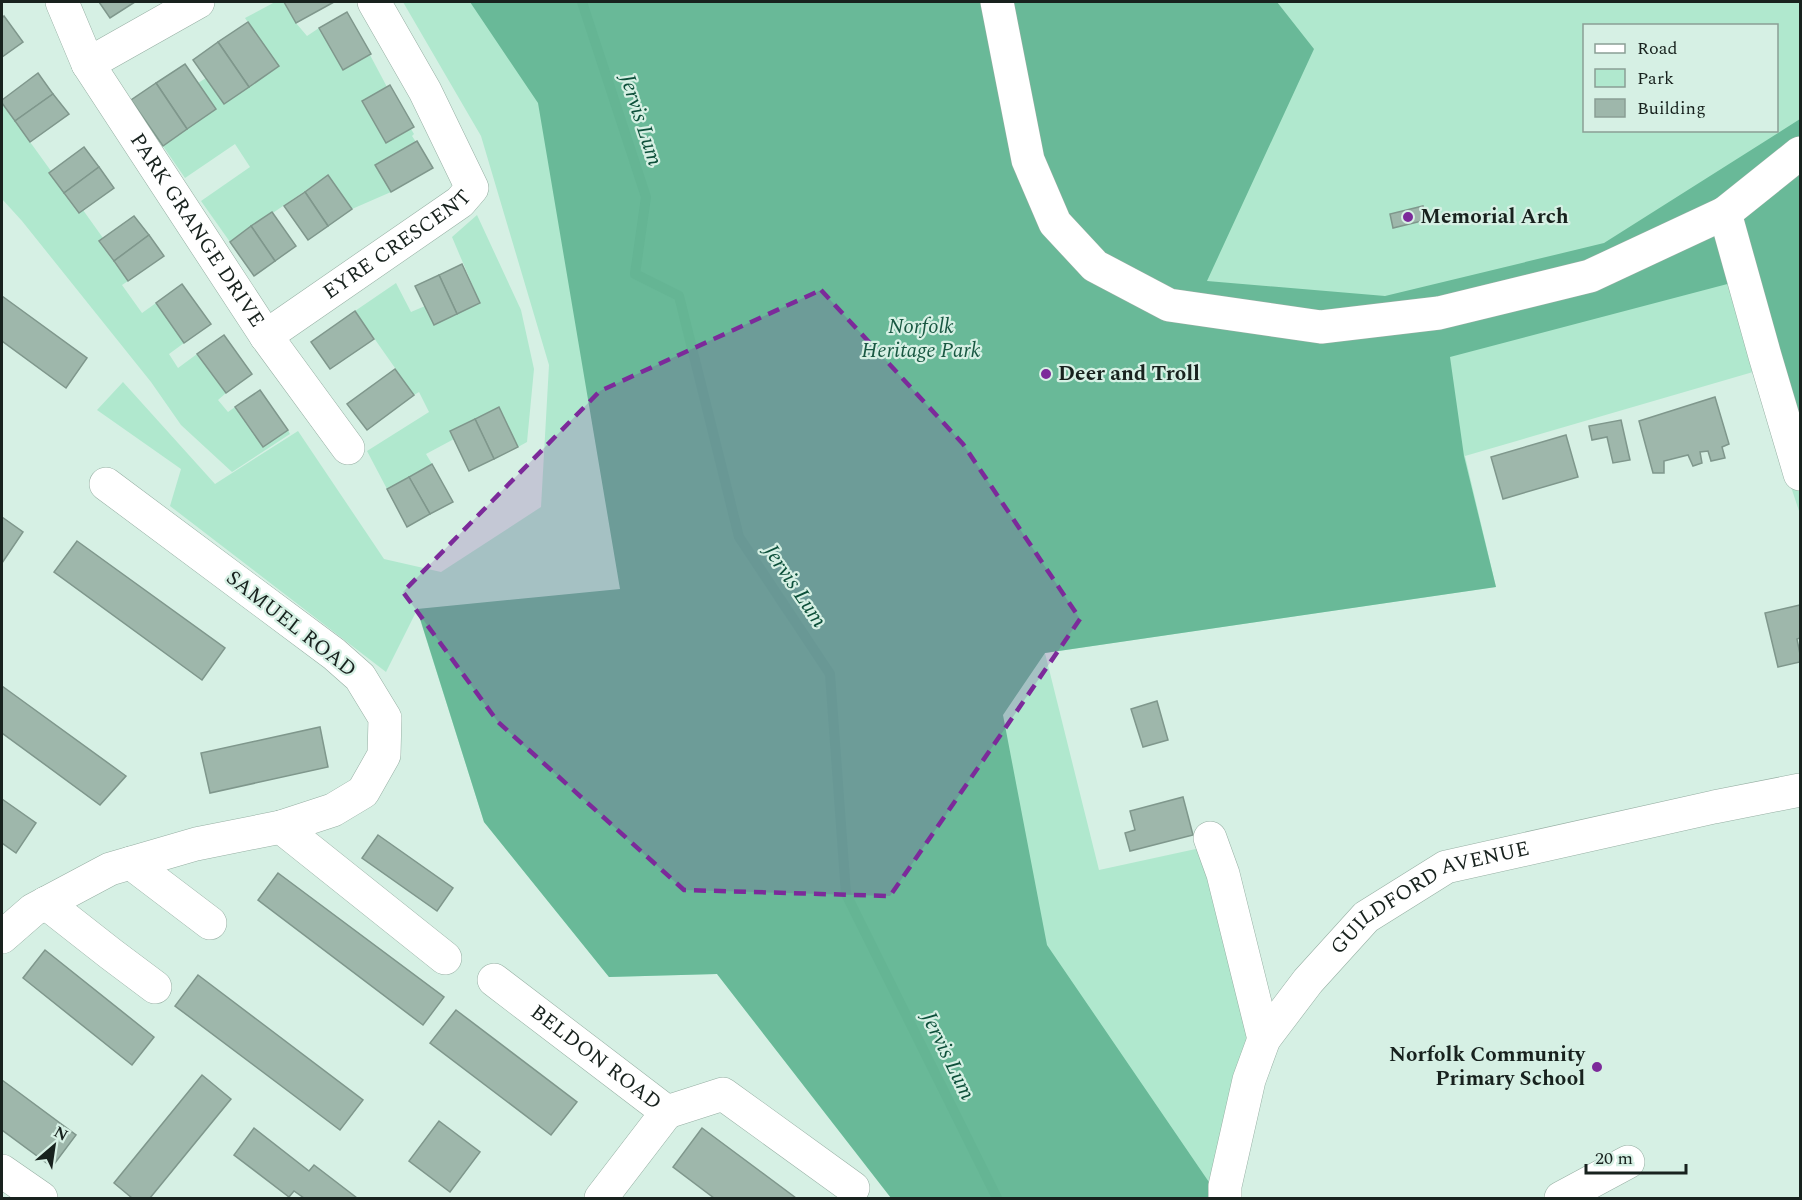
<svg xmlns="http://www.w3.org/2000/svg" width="1802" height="1200" font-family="Spectral,serif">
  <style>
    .green { fill: #b0e8ce; fill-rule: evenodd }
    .forest { fill: #69b998 }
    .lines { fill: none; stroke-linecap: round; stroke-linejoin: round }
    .stream { stroke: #65b594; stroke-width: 10 }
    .building { fill: #9eb7ab; stroke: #7f978c; stroke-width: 1.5 }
    .minor-casing { stroke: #96afa3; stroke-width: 34 }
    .minor { stroke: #fff; stroke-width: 33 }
    .marked { fill: #7c2a9a; fill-opacity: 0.2; stroke: #7c2a9a; stroke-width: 4.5; stroke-dasharray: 12 8; stroke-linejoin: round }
    .poi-dot { fill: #7c2a9a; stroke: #d6f0e4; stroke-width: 2 }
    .labels { text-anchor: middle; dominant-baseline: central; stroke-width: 4.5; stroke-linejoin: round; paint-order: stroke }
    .poi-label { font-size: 21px; font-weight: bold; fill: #18221e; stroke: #d6f0e4; text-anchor: start }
    .street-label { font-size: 21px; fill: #18221e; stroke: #d6f0e4 }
    .park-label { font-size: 21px; font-style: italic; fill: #195842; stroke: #d6f0e4 }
    .water-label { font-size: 22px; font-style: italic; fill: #0d503a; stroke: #d6f0e4 }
  </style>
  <rect width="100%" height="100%" fill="#d6f0e4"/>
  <!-- green -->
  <g class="green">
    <path d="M275,2H284L296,23L307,36L319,28L343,70L370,55L387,87L362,102L386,143L411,129L414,134L412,136L416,142L375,165L391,192L352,209L327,176L230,242L201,201L250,167L235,144L185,178L163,146L216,109L198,83L206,78L224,104L278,67L245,18Z"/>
    <path d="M403,2H1800V514L1753,372L1465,456L1496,587L1045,653L1099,870L1205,847L1255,1034L1224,1198H891L717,974L609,977L484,822L417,610L386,672L170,506L181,469L97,410L123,382L215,484L298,431L384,559L441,572L541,507L549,365L481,136ZM1584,26H1776V130H1584Z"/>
    <path d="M2,103L51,171L49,173L78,213L83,210L103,238L99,242L128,281L122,285L142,313L156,303L184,343L169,354L178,368L197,354L226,393L218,400L228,412L235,407L263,447L288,430L290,434L232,472L181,425L151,382L22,221L2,199Z"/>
    <path d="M477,215L521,310L534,369L527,442L518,447L499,407L450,431L454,439L426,454L432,464L387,489L367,451L429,412L419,392L414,395L355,311L396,283L411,312L425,306L434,324L480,303L452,237Z"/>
  </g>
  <!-- forest -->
  <path class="forest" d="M470,2H1277L1314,49L1207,281L1385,296L1604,243L1800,119V443L1754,277L1450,357L1464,456L1496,587L1045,653L1003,715L1047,945L1213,1188L1214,1198H891L717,974L609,977L484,822L417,609L620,589L538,103Z"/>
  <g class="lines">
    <!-- stream -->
    <path class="stream" d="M582,2L646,197L635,274L679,296L739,537L830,674L846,894L997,1198"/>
  </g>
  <!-- building -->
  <g class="building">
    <path d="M99,2H135L110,18Z"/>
    <path d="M284,2H334L296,23Z"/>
    <path d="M347,12L371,54L343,70L319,28Z"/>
    <path d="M4,16L23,42L2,57V18Z"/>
    <path d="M248,22L279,66L249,87L218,42Z"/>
    <path d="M218,42L249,87L224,104L193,60Z"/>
    <path d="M185,64L216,109L187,129L156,83Z"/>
    <path d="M38,73L53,94L15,121L2,103V100Z"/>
    <path d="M156,83L187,129L163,146L131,100Z"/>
    <path d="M390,85L414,127L386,143L362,101Z"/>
    <path d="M53,94L69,114L30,142L15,121Z"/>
    <path d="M417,141L433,168L391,192L375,165Z"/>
    <path d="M84,147L99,167L64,193L49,173Z"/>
    <path d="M99,167L114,188L79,213L64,193Z"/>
    <path d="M328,175L352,209L328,226L305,192Z"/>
    <path d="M305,192L328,226L308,240L284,206Z"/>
    <path d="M1423,206L1426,220L1393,228L1390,214Z"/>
    <path d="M272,212L296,246L275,261L251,226Z"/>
    <path d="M134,216L149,235L114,261L99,241Z"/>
    <path d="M251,226L275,261L254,276L230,242Z"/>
    <path d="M149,235L164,256L128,281L114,261Z"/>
    <path d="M462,264L480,303L457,314L439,275Z"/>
    <path d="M439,275L457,314L434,325L415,286Z"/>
    <path d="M182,284L211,324L184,343L156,303Z"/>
    <path d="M2,296L87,358L66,388L2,341Z"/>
    <path d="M355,311L374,339L330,369L311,342Z"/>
    <path d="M224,335L252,374L226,393L197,354Z"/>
    <path d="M395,369L414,395L367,430L347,404Z"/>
    <path d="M260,390L288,430L263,447L235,407Z"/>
    <path d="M1715,397L1729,444L1722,447L1725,458L1711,461L1708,451L1700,452L1702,463L1693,466L1688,455L1664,461V473H1653L1639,421Z"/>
    <path d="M499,407L518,447L494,459L475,419Z"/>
    <path d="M475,419L494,459L469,471L450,431Z"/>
    <path d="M1621,420L1630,460L1613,463L1607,437L1592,440L1589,426Z"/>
    <path d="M1566,435L1578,477L1503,499L1491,457Z"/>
    <path d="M432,464L453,502L430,514L409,477Z"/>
    <path d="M409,477L430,514L407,527L387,489Z"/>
    <path d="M2,517L23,532L2,563Z"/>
    <path d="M77,541L225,648L202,680L54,572Z"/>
    <path d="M1800,605V638L1797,639L1800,654V662L1778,667L1765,613Z"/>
    <path d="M2,686L126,776L100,805L2,733Z"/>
    <path d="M1157,701L1168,740L1143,747L1131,709Z"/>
    <path d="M320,727L328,767L210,793L201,753Z"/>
    <path d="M1183,797L1193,835L1130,851L1125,833L1135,830L1130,811Z"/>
    <path d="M2,799L36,823L16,853L2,843Z"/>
    <path d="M378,835L453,888L437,911L362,858Z"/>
    <path d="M278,873L444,997L423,1025L258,900Z"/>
    <path d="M45,950L154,1037L132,1065L23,978Z"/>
    <path d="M198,975L363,1100L340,1130L175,1006Z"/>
    <path d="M456,1010L577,1102L551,1135L430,1043Z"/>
    <path d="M202,1075L231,1099L150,1198H132L114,1183Z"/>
    <path d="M2,1080L76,1135L52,1167L2,1130Z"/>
    <path d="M439,1121L480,1152L450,1192L409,1161Z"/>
    <path d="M254,1128L309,1171L314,1165L357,1198H304L294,1191L289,1197L234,1155Z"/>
    <path d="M702,1128L796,1198H714L673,1167Z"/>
  </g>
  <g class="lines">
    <defs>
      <g id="minor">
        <path id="s1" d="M62,2L88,64L266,336L348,448"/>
        <path d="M997,2L1028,160L1055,223L1095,266L1169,305L1321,327L1439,313L1590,276L1725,213"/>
        <path d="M88,64L198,2"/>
        <path d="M1800,153L1725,213L1765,356L1800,474"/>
        <path id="s2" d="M266,336L460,202L472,188L425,91L374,2"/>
        <path d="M281,827L445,958"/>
        <path d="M1210,838L1223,874L1264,1039"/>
        <path d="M131,863L210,923"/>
        <path d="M46,903L111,954L155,987"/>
        <path d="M2,937L33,910L110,869L196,844L281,827L333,810L363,792L384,755L385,718L360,677L334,654L106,484"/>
        <path id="s3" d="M494,980L667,1112L601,1198"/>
        <path d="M667,1112L723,1094L853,1188"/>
        <path d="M2,1171L41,1198"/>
        <path id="s4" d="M1225,1198V1186L1249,1080L1264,1039L1308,981L1366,917L1446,867L1714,807L1800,790"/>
        <path d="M1561,1198L1628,1162"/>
      </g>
    </defs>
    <!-- minor casing -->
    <use href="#minor" class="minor-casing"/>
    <!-- minor -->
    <use href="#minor" class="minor"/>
  </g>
  <!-- marked area -->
  <path class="marked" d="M821,290L963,444L1080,619L890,896L684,890L498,722L403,592L600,391Z"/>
  <!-- markers -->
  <g class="poi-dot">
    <circle cx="1408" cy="217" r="6"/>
    <circle cx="1046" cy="374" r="6"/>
    <circle cx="1597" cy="1067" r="6"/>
  </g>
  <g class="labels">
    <!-- poi labels -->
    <g class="poi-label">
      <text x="1420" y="217">Memorial Arch</text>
      <text x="1058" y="374">Deer and Troll</text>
      <text x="1585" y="1055" text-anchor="end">Norfolk Community<tspan x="1585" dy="24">Primary School</tspan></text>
    </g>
    <!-- street labels -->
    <g class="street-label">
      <text stroke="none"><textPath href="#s1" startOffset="266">PARK GRANGE DRIVE</textPath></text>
      <text stroke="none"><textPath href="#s2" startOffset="160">EYRE CRESCENT</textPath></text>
      <text transform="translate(291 624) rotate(38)">SAMUEL ROAD</text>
      <text stroke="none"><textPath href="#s4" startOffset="390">GUILDFORD AVENUE</textPath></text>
      <text stroke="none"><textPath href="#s3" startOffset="128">BELDON ROAD</textPath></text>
    </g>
    <!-- park labels -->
    <g class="park-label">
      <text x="921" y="327">Norfolk<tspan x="921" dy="24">Heritage Park</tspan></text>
    </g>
    <!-- water labels -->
    <g class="water-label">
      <text transform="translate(641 120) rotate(72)">Jervis Lum</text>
      <text transform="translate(795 586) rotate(56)">Jervis Lum</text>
      <text transform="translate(948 1056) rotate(64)">Jervis Lum</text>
    </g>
  </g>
  <!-- border -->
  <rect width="1802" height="1200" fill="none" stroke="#18221e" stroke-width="6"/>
  <!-- legend -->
  <rect x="1583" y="24" width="195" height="108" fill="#d6f0e4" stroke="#8a9e95" stroke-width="1.5"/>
  <rect x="1595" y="44" width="30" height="9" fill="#ffffff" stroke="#8a9e95" stroke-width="1.5"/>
  <text x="1637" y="54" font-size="18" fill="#18221e">Road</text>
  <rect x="1595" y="69" width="30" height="18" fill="#b0e8ce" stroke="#8a9e95" stroke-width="1.5"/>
  <text x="1637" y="84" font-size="18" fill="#18221e">Park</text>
  <rect x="1595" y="99" width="30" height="18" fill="#9eb7ab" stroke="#8a9e95" stroke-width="1.5"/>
  <text x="1637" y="114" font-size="18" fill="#18221e">Building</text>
  <!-- north arrow -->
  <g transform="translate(54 1146) rotate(29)" stroke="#d6f0e4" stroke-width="4.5" paint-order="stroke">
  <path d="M0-4.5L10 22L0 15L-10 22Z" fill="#18221e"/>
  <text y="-9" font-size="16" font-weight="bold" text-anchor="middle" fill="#18221e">N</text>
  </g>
  <!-- scale -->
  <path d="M1586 1164v9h100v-9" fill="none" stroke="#18221e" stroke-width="3"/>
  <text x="1595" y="1164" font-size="18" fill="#18221e" stroke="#d6f0e4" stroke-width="4.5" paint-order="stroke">20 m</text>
</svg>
